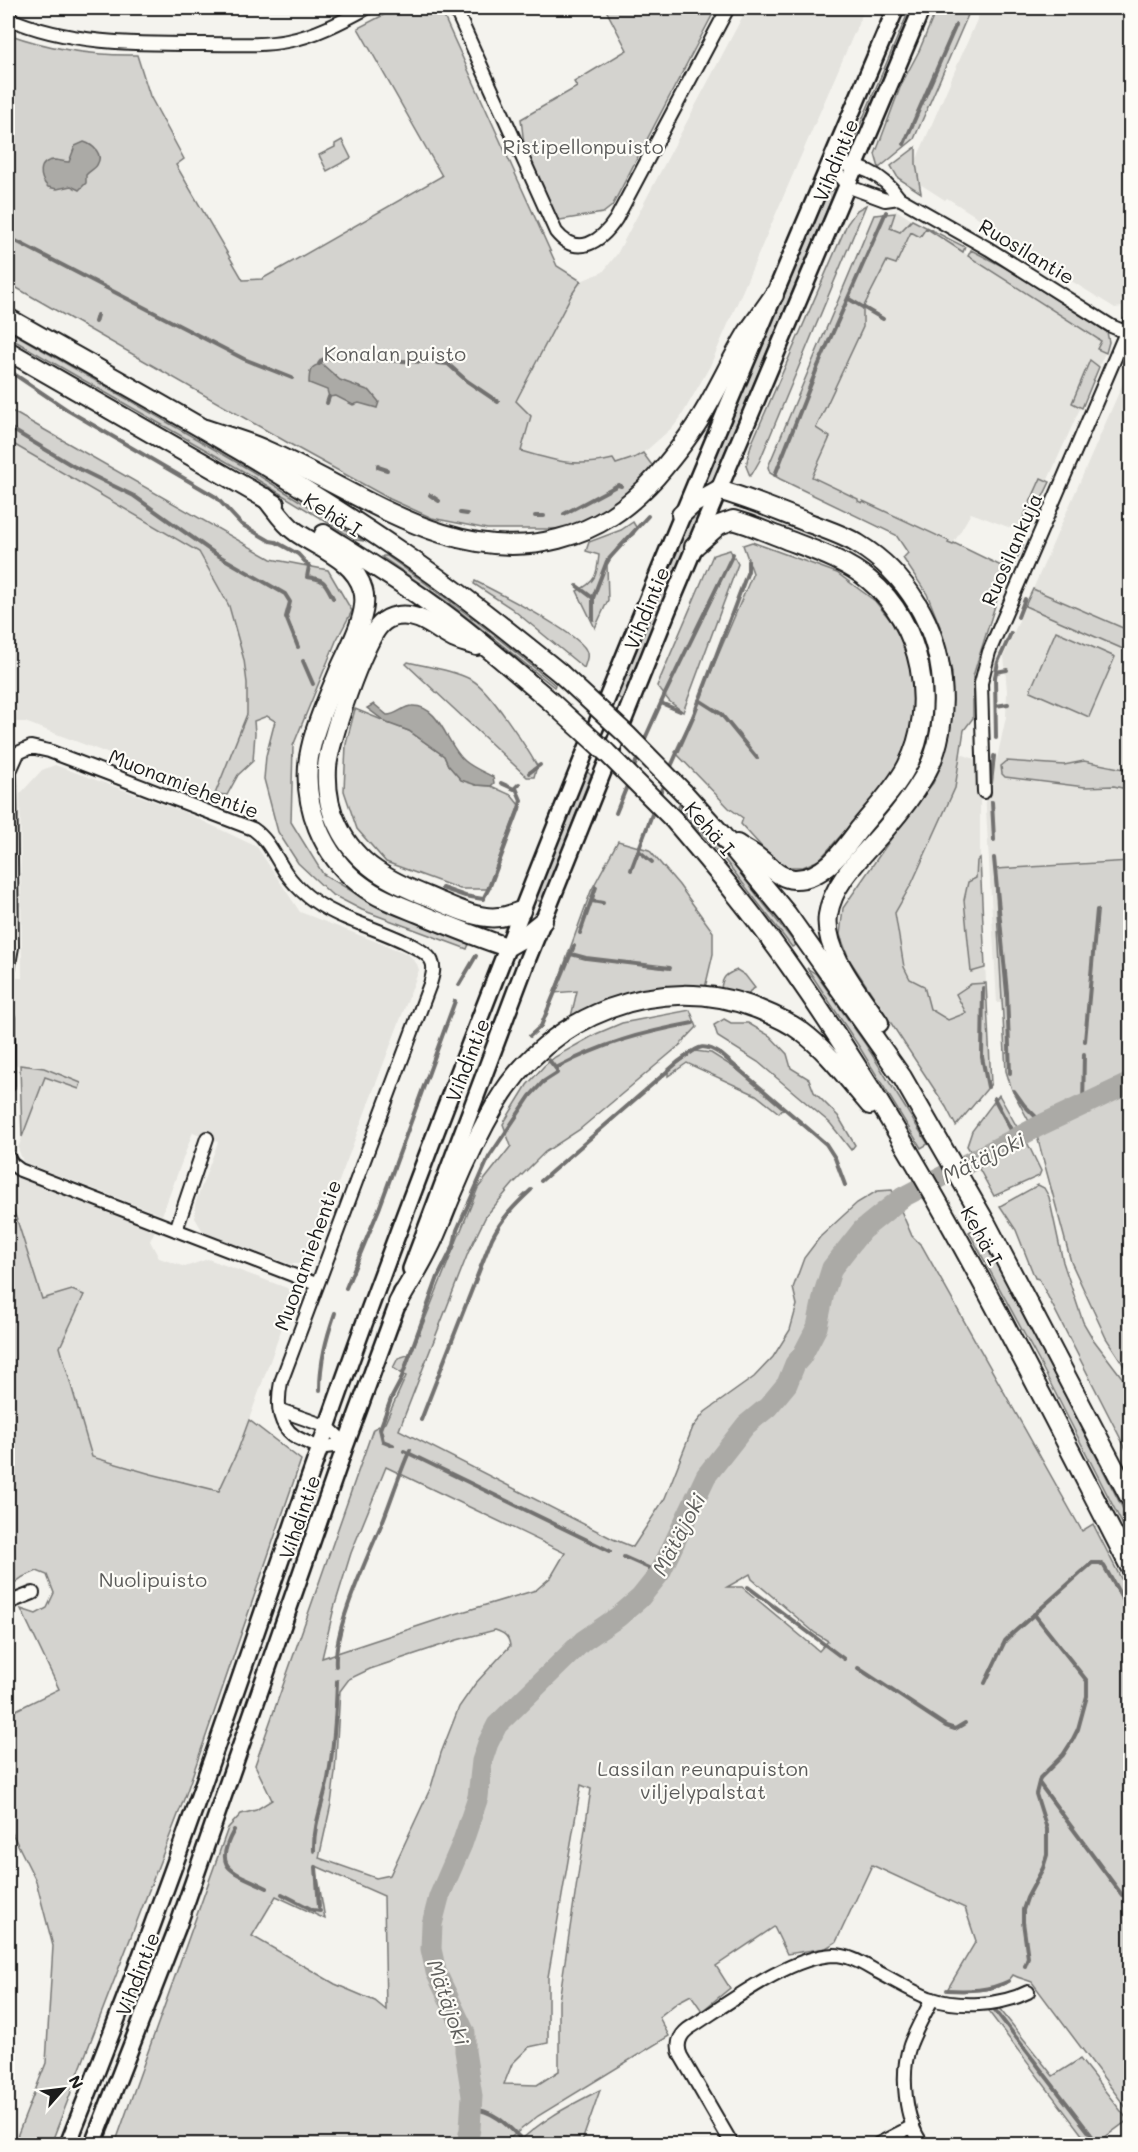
<svg xmlns="http://www.w3.org/2000/svg" width="1138" height="2152" font-family="Mali,sans-serif">
  <style>
    .built { fill: #e4e3de }
    .green { fill: #d4d3cf; stroke: #787876; stroke-width: 1.5; fill-rule: evenodd }
    .water { fill: #abaaa6; stroke: #72716f; stroke-width: 1.5 }
    .lines { fill: none; stroke-linecap: round; stroke-linejoin: round }
    .stream { stroke: #72716f; stroke-width: 4 }
    .river { stroke: #abaaa6; stroke-width: 21 }
    .minor-casing { stroke: #1c1c1c; stroke-width: 16 }
    .major-casing { stroke: #1c1c1c; stroke-width: 20 }
    .highway-casing { stroke: #1c1c1c; stroke-width: 22 }
    .minor { stroke: #fdfcf7; stroke-width: 12 }
    .major { stroke: #fdfcf7; stroke-width: 15 }
    .highway { stroke: #fdfcf7; stroke-width: 18 }
    .highway-bridge-casing { stroke: #1c1c1c; stroke-width: 22; stroke-linecap: butt }
    .highway-bridge { stroke: #fdfcf7; stroke-width: 18 }
    .labels { text-anchor: middle; dominant-baseline: central; stroke-width: 4.5; stroke-linejoin: round; paint-order: stroke }
    .park-label { font-size: 20px; fill: #5c5c5b; stroke: #fdfcf7 }
    .street-label { font-size: 20px; fill: #1c1c1c; stroke: #fdfcf7 }
    .water-label { font-size: 21px; font-style: italic; fill: #5c5c5a; stroke: #fdfcf7 }
  </style>
  <rect width="100%" height="100%" fill="#f4f3ee"/>
  <filter id="ink" filterUnits="userSpaceOnUse"><feTurbulence type="fractalNoise" baseFrequency=".0167" numOctaves="2"/><feDisplacementMap in="SourceGraphic" scale="12" xChannelSelector="R" yChannelSelector="G"/><feConvolveMatrix kernelMatrix="1 2 1 2 8 2 1 2 1" color-interpolation-filters="sRGB"/></filter>
  <g filter="url(#ink)">
    <!-- built -->
    <g class="built">
      <path d="M747,8H865L710,366L681,417L674,426L648,449L634,458L615,464L599,463L572,464L521,451L531,416L516,401L572,294L581,281L603,272L617,254Z"/>
      <path d="M982,8H1130V288L1122,307L1115,308L1007,241L1009,237L947,198L945,200L909,177Z"/>
      <path d="M896,210L1009,281L1106,334L1109,344L1024,533L971,513L949,551L804,485L794,448Z"/>
      <path d="M1130,367V631L1033,589Z"/>
      <path d="M8,441L199,552L229,606L244,660L247,683V714L215,794L25,722H8Z"/>
      <path d="M1025,606L1130,652V996L997,1003L985,791L996,763L1006,717L1007,691L1004,656Z"/>
      <path d="M961,754L980,761V858L986,983L971,984L966,1013L948,1020L929,1009L924,986L910,979L904,967L895,913L912,883L955,788Z"/>
      <path d="M55,765L184,812L257,847L300,912L408,954L417,964L419,970L413,986L311,1255L303,1264H290L212,1236L202,1230L195,1218V1204L218,1142L193,1132L162,1215L23,1162L18,1148L45,1077L15,1064V978H22L20,794L42,770Z"/>
      <path d="M19,1173L156,1228L150,1241L159,1258L185,1267L208,1259L287,1288L293,1297L238,1450L219,1491L151,1474L92,1457L60,1347L84,1295L72,1291L42,1299L9,1198Z"/>
    </g>
    <!-- green -->
    <g class="green">
      <path d="M397,8H440L557,266L581,281L572,294L516,401L531,416L521,451C555,461 577,468 613,459L616,464L634,458L643,453L654,468L616,506L569,529H487L432,518L390,499L290,444L8,283V34C50,49 92,56 137,55L150,96L184,159L176,165L243,280L262,279L442,176L358,28Z"/>
      <path d="M605,8H716L612,206L603,213L560,220L554,217L525,153L521,119L577,87L574,82L627,50Z"/>
      <path d="M910,8H914L853,149L851,150V146Z"/>
      <path d="M937,8H971L914,139L879,168L875,154L879,144L901,85L919,51Z"/>
      <path d="M342,140L351,158L327,171L319,155L335,147V144Z"/>
      <path d="M916,147V164L921,193L898,178L891,166Z"/>
      <path d="M836,188L711,485L702,488L821,204L827,193Z"/>
      <path d="M866,205L760,460L752,474L750,476L746,466L751,445L847,224L857,210Z"/>
      <path d="M895,213L890,228L900,232L912,220L965,247L963,252L926,228L920,237L911,232L896,264L887,261L863,308V327L816,428L830,437L812,477L858,499V501L862,503L863,501L949,541L948,543L953,545L954,543L1001,566L1016,539L1023,542V546L998,596L973,676V718L964,730L955,788L912,883L895,913L904,967L910,979L924,986L930,1009L948,1020L966,1013L956,994L971,984L986,983L991,1084L956,1126L946,1107L849,959L840,935L843,908L906,817L933,783L941,766L952,716V672L941,629L927,594L903,558L908,553L896,535L780,479L770,473L768,467L874,215Z"/>
      <path d="M971,250L1006,268L1107,332L1109,342L1106,353L1097,349L1101,341L968,256Z"/>
      <path d="M8,330L250,470L364,541L356,540L248,474L8,337Z"/>
      <path d="M1090,360L1099,367L1082,408L1072,403Z"/>
      <path d="M8,409L271,559L328,570L352,611L336,641L293,746L291,822L323,874L375,905L466,941L469,944L467,949L362,910L331,894L298,863L278,832L264,779L266,756L275,721L267,716L254,721L255,733L253,761L238,775L227,795L215,794L247,714V683L244,660L229,606L199,552L8,441Z"/>
      <path d="M1041,478L1050,482L1031,521L1020,525Z"/>
      <path d="M698,514L699,516L622,700L615,695L685,526Z"/>
      <path d="M633,522L636,527L634,534L617,548L607,565L608,600L595,628L577,591C596,582 597,575 599,555L586,551L589,542L621,530Z"/>
      <path d="M752,542L837,573L875,601L891,621L905,648L916,690L912,730L897,766L868,805L819,860L803,867H788L769,855L741,824L743,818L729,808L675,752L693,714L753,573L743,545Z"/>
      <path d="M730,550L738,564L683,712L669,701L657,686L713,555Z"/>
      <path d="M383,556H387C445,596 501,639 555,685L554,687L453,606L382,557Z"/>
      <path d="M475,581C495,591 578,633 586,650C589,656 586,662 584,668L511,608L474,584Z"/>
      <path d="M1033,589L1130,631V652L1025,606Z"/>
      <path d="M1056,631L1115,657L1089,717L1030,691Z"/>
      <path d="M408,662C429,667 453,670 472,680C489,689 527,748 537,766L534,777H527L406,664Z"/>
      <path d="M355,709L409,731L444,756L448,765L476,785L491,786L511,795L519,805L487,889H460L386,862L357,829L344,791L346,744Z"/>
      <path d="M1007,761L1064,765L1084,761L1129,770H1130V790L1114,786L1085,787L1005,777L1002,774L1001,766Z"/>
      <path d="M585,770L591,775L542,902L534,899Z"/>
      <path d="M679,805L729,859L796,945L792,947L728,864L678,807Z"/>
      <path d="M618,841L649,850L679,885L713,932V954L705,988L570,1021L577,991L554,993L591,891Z"/>
      <path d="M980,858L985,968L971,972L964,900L968,882L976,878L977,861Z"/>
      <path d="M1130,861V1375L1106,1338L1071,1262L1037,1136L1012,1090L1006,1071L995,875L996,869Z"/>
      <path d="M807,968L816,974L866,1045L928,1144L921,1148L860,1048Z"/>
      <path d="M737,970L745,975L755,988L750,991L748,995H740L721,989C722,977 726,974 737,970Z"/>
      <path d="M690,1010L697,1027L680,1045L579,1130L545,1152L513,1184L486,1216L468,1253L399,1430L613,1539L633,1547L665,1498L693,1427L705,1412L754,1377L773,1357L790,1330L797,1305L793,1288L804,1258L820,1237L857,1203L877,1191L892,1190L912,1236L922,1246L1082,1531L1093,1524L1130,1596V2113L1032,1982C1025,1979 1020,1979 1013,1975C1001,1994 968,1991 947,1990L976,1941L965,1908L872,1865L836,1942L826,1948L787,1954L774,1927L716,1966L730,1988L702,2011L691,1995L678,2002L659,2017L669,2036L538,2116L509,2139L516,2144H115L228,1828L241,1814L256,1810L272,1800L255,1765L373,1429L385,1423L406,1376L393,1368L398,1358L411,1354L478,1188L511,1146L503,1124L527,1085L544,1066L555,1057L596,1034L622,1023ZM386,1467L565,1553L551,1577L536,1590L452,1615L322,1658L334,1608L351,1553ZM750,1574L752,1579L815,1633L828,1641L819,1651L742,1587H727ZM495,1630C504,1633 509,1636 510,1646L475,1684L459,1707L441,1753L431,1787L390,1875L376,1878L319,1858L331,1804L335,1773L340,1691L349,1679L370,1669L457,1640ZM581,1785L591,1789L559,2001V2071L537,2085L504,2084L512,2064L529,2047L548,2043V1977ZM316,1866L384,1896L386,2010L375,2001L335,1984L252,1936L276,1896L325,1919Z"/>
      <path d="M724,1019L731,1023H748L770,1036L787,1054L791,1068L809,1079L814,1092L838,1116L855,1145L851,1150L830,1123L758,1062L718,1037L714,1025Z"/>
      <path d="M695,1051L711,1053L738,1070L784,1107L779,1113L756,1095L687,1063L668,1076V1071Z"/>
      <path d="M20,1065L44,1068L81,1083L79,1089L45,1077L22,1137Z"/>
      <path d="M999,1095L1017,1127L972,1154L967,1146L972,1131Z"/>
      <path d="M1025,1138L1041,1171L1039,1176L994,1196L977,1165Z"/>
      <path d="M1038,1185L1044,1188L1049,1197L1063,1262L1083,1322L1093,1339L1130,1388V1457L1039,1279L1035,1278L1016,1230L1000,1206Z"/>
      <path d="M8,1197L18,1223L42,1299L72,1290L84,1295L60,1347L92,1457L151,1474L219,1491L238,1450L249,1420L301,1460L186,1794L51,2144H14L46,2063L53,1946L36,1881L8,1825V1714L59,1689L21,1609L36,1614L47,1608L54,1593L47,1575L37,1571L23,1577L13,1584L8,1569Z"/>
      <path d="M976,1228L1018,1303L1130,1523V1539L1040,1363L969,1232Z"/>
      <path d="M986,2008H999L1053,2076L1080,2059L1128,2120L1104,2138L1109,2144H1089Z"/>
      <path d="M600,2090L581,2144H517C540,2120 571,2105 600,2090Z"/>
    </g>
    <!-- water -->
    <g class="water">
      <path d="M84,142C93,145 104,154 97,165C95,169 89,171 86,175V183L79,190L71,186L57,189L48,187C39,178 37,161 54,160C59,160 64,162 69,162L75,146Z"/>
      <path d="M322,364L340,380L370,391L379,402L377,408L359,403L353,405L336,396L329,397L327,390L309,383C309,372 310,365 322,364Z"/>
      <path d="M374,704L387,715C397,715 403,706 412,706C441,705 447,747 465,761C473,768 484,772 493,777L494,783L491,786L476,785L461,780L448,765L444,756L409,731L387,723L367,708Z"/>
    </g>
    <g class="lines">
      <!-- stream -->
      <g class="stream">
        <path d="M904,144L956,25"/>
        <path d="M8,237L244,359L292,378"/>
        <path d="M849,299L883,319"/>
        <path d="M95,322L97,315"/>
        <path d="M437,363L448,364L467,381L498,402"/>
        <path d="M319,364L322,360L328,358L426,362"/>
        <path d="M8,370L69,411L216,497L241,524L270,541L276,542L298,554L309,566L307,577C325,579 325,583 333,598"/>
        <path d="M327,403L329,397"/>
        <path d="M8,427L73,466L134,496L214,553L285,594L290,602L286,617L298,647"/>
        <path d="M378,465V467L387,470"/>
        <path d="M775,475L818,366L886,212"/>
        <path d="M430,495L439,501"/>
        <path d="M460,513L467,514"/>
        <path d="M564,514L618,485L621,486"/>
        <path d="M535,516H544"/>
        <path d="M577,586L593,598"/>
        <path d="M1018,617L1025,599"/>
        <path d="M593,619V598L607,561L648,516"/>
        <path d="M303,661L313,684"/>
        <path d="M996,672L1007,670"/>
        <path d="M699,700L721,714L757,758"/>
        <path d="M661,703L680,711"/>
        <path d="M996,706L1008,704"/>
        <path d="M996,738L995,677L998,662L1011,633"/>
        <path d="M643,743L665,694L733,554"/>
        <path d="M633,771L638,756"/>
        <path d="M669,771L693,717L748,571V561"/>
        <path d="M529,773L540,765"/>
        <path d="M501,783L514,789L519,784"/>
        <path d="M991,783L994,756"/>
        <path d="M659,796L665,781"/>
        <path d="M992,802L994,840"/>
        <path d="M616,813L629,781"/>
        <path d="M639,851L652,862"/>
        <path d="M994,858L1007,993L1010,1073"/>
        <path d="M631,870L654,809"/>
        <path d="M442,888L465,896L483,899L490,886L519,809L521,800L516,788"/>
        <path d="M592,901L603,903"/>
        <path d="M580,933L596,887"/>
        <path d="M571,954L586,958L670,968"/>
        <path d="M459,985L476,956"/>
        <path d="M983,988L982,1057L988,1087"/>
        <path d="M530,1036L541,1026L574,946"/>
        <path d="M1085,1041L1097,910"/>
        <path d="M556,1068C604,1043 640,1033 693,1023"/>
        <path d="M1014,1091L1024,1105L1043,1124"/>
        <path d="M994,1098L1016,1139"/>
        <path d="M1083,1107L1084,1054"/>
        <path d="M541,1181L678,1062C697,1049 700,1040 722,1055L826,1144L835,1158L845,1185"/>
        <path d="M346,1288L379,1209L455,1001"/>
        <path d="M320,1390C320,1362 326,1339 335,1313"/>
        <path d="M421,1420L492,1238C502,1218 515,1205 531,1190"/>
        <path d="M393,1445L383,1441L380,1429L391,1399L400,1382L438,1277L454,1245L457,1230L489,1157L530,1096L543,1082L557,1073V1070L549,1060"/>
        <path d="M404,1451L610,1551"/>
        <path d="M676,1541L682,1545"/>
        <path d="M624,1557L660,1573"/>
        <path d="M748,1587L844,1659"/>
        <path d="M336,1666C333,1628 369,1555 384,1518C393,1495 400,1472 410,1450"/>
        <path d="M858,1668L946,1726L955,1729L965,1723"/>
        <path d="M985,1683L1005,1641L1012,1634L1092,1563H1100L1104,1566L1129,1610"/>
        <path d="M1039,1783L1122,1895"/>
        <path d="M234,1830C211,1871 234,1871 267,1888"/>
        <path d="M314,1851C313,1826 323,1803 328,1779C334,1746 336,1714 337,1681"/>
        <path d="M316,1867L319,1907"/>
        <path d="M282,1894L313,1910L320,1911"/>
        <path d="M1025,1966L1028,1958L1023,1922V1910L1027,1898L1043,1868L1047,1855V1829L1036,1794L1040,1778L1063,1755L1072,1741L1078,1729L1087,1696V1681L1034,1614"/>
        <path d="M947,1990C969,1991 989,1991 1009,1981"/>
        <path d="M995,2010L1098,2144"/>
        <path d="M471,2109C496,2110 510,2128 526,2144"/>
      </g>
      <!-- river -->
      <path class="river" d="M467,2144L470,2129L472,2096L465,2051V2033L436,1972L431,1949L432,1924L439,1897L462,1844L478,1797L482,1761L488,1743L497,1725L583,1641L618,1617L640,1598L660,1573L706,1476L746,1425L768,1407L787,1384L795,1364L802,1356L817,1327L824,1293L832,1268L862,1230L903,1197L1043,1124L1130,1083"/>
      <defs>
        <g id="minor">
          <path d="M455,8L556,232C577,258 601,242 616,219L728,8"/>
          <path d="M8,18C68,45 140,44 205,44C233,44 260,46 287,41C315,36 343,21 367,8"/>
          <path d="M830,163C860,165 881,172 899,198L989,249L1111,326L1130,334"/>
          <path d="M830,163L847,186L885,200L899,198"/>
          <path d="M984,792L981,683L989,652L1130,323"/>
          <path d="M8,970L12,947L10,771L18,753L31,747L49,751L253,829C269,840 275,857 286,873C298,890 316,904 335,913C355,924 426,944 432,962C435,969 432,977 430,984L281,1382C276,1407 278,1431 304,1441C310,1444 317,1447 323,1447C330,1447 339,1445 346,1444"/>
          <path d="M8,1018V1086"/>
          <path d="M8,1157L12,1164L20,1170L316,1284"/>
          <path d="M176,1230L207,1138"/>
          <path d="M280,1410L328,1427L346,1444"/>
          <path d="M8,1603L33,1593"/>
          <path d="M732,2144L681,2056C676,2045 679,2036 688,2029C726,2005 789,1956 834,1955C849,1955 863,1964 876,1971C894,1980 911,1991 929,1998C959,2008 1000,2006 1028,1992"/>
          <path d="M878,2144L913,2126"/>
          <path d="M922,2144C905,2120 900,2074 910,2045C916,2029 925,2014 932,1999"/>
        </g>
        <g id="major">
          <path d="M411,1269L528,958L668,610L922,8"/>
          <path d="M68,2144C112,2034 154,1923 194,1810C257,1633 315,1454 381,1278C540,849 717,428 896,8"/>
          <path d="M93,2144L178,1926L346,1444L402,1292"/>
        </g>
        <g id="highway">
          <path d="M8,318C140,393 275,466 401,552C456,589 508,631 560,673"/>
          <path d="M8,351L275,504"/>
          <path d="M205,429C225,436 246,441 265,450C358,490 451,567 558,539C598,529 628,508 656,477C673,457 691,435 704,412C720,385 732,358 748,332C757,319 766,307 774,295"/>
          <path d="M266,498C275,509 284,524 296,532C319,548 355,560 363,590C370,613 348,650 339,671C328,698 314,727 309,757C302,805 322,855 361,885C378,898 398,905 418,913C447,925 476,937 507,947L521,939L543,921"/>
          <path d="M681,515L693,504L718,490C748,498 775,510 804,521C821,528 842,534 858,544C907,574 937,625 942,682C945,714 940,751 923,778C913,795 901,811 888,826C867,852 833,880 828,915C823,952 860,994 879,1023"/>
          <path d="M324,534C357,555 391,576 424,599C468,630 508,665 549,700"/>
          <path d="M694,547L719,525L733,520C749,524 764,531 780,537C810,549 844,559 869,580C922,623 938,707 907,766C895,789 876,808 860,828C844,849 824,880 794,879C779,878 771,867 760,859C753,853 744,849 737,844"/>
          <path d="M477,646C470,644 462,642 455,639C436,630 420,612 397,616C391,617 385,620 381,624C364,639 328,744 327,768C326,788 329,809 338,826C356,865 391,882 429,897C449,905 476,920 499,917C506,917 514,913 521,911"/>
          <path d="M684,793L722,835L787,914L902,1077L986,1223L1130,1498"/>
          <path d="M673,819C715,868 757,918 794,972C925,1159 1026,1365 1130,1567"/>
          <path d="M398,1303C408,1285 420,1267 429,1248C438,1231 444,1212 452,1194C465,1163 479,1133 496,1104C547,1015 661,970 758,1009C773,1015 789,1022 802,1032C829,1052 848,1080 870,1105"/>
        </g>
      </defs>
      <!-- minor casing -->
      <use href="#minor" class="minor-casing"/>
      <!-- major casing -->
      <use href="#major" class="major-casing"/>
      <!-- highway casing -->
      <use href="#highway" class="highway-casing"/>
      <!-- minor -->
      <use href="#minor" class="minor"/>
      <!-- major -->
      <use href="#major" class="major"/>
      <!-- highway -->
      <use href="#highway" class="highway"/>
      <defs>
        <g id="highway-bridge">
          <path d="M560,673L627,735L684,793"/>
          <path d="M549,700L607,753L673,819"/>
        </g>
      </defs>
      <!-- highway-bridge casing -->
      <use href="#highway-bridge" class="highway-bridge-casing"/>
      <!-- highway-bridge -->
      <use href="#highway-bridge" class="highway-bridge"/>
    </g>
  </g>
  <g class="labels">
    <!-- park labels -->
    <g class="park-label">
      <text x="583" y="146">Ristipellonpuisto</text>
      <text x="395" y="353">Konalan puisto</text>
      <text x="153" y="1579">Nuolipuisto</text>
      <text x="703" y="1768">Lassilan reunapuiston<tspan x="703" dy="23">viljelypalstat</tspan></text>
    </g>
    <!-- street labels -->
    <g class="street-label">
      <text transform="translate(835 160) rotate(-68)">Vihdintie</text>
      <text transform="translate(1027 251) rotate(31)">Ruosilantie</text>
      <text transform="translate(333 514) rotate(32)">Kehä I</text>
      <text transform="translate(1011 549) rotate(-66)">Ruosilankuja</text>
      <text transform="translate(646 608) rotate(-68)">Vihdintie</text>
      <text transform="translate(184 783) rotate(21)">Muonamiehentie</text>
      <text transform="translate(710 828) rotate(49)">Kehä I</text>
      <text transform="translate(467 1060) rotate(-69)">Vihdintie</text>
      <text transform="translate(982 1235) rotate(61)">Kehä I</text>
      <text transform="translate(307 1255) rotate(-70)">Muonamiehentie</text>
      <text transform="translate(299 1517) rotate(-71)">Vihdintie</text>
      <text transform="translate(137 1974) rotate(-69)">Vihdintie</text>
    </g>
    <!-- water labels -->
    <g class="water-label">
      <text transform="translate(983 1157) rotate(-26)">Mätäjoki</text>
      <text transform="translate(678 1534) rotate(-62)">Mätäjoki</text>
      <text transform="translate(449 2002) rotate(71)">Mätäjoki</text>
    </g>
  </g>
  <!-- margin -->
  <rect width="1138" height="2152" fill="none" stroke="#fdfcf7" stroke-width="30"/>
  <rect x="15" y="15" width="1108" height="2122" fill="none" stroke="#1c1c1c" stroke-width="2" filter="url(#ink)"/>
  <!-- north arrow -->
  <g transform="translate(63 2089) rotate(62)" stroke="#fdfcf7" stroke-width="4.5" paint-order="stroke">
  <path d="M0-4.5L10 22L0 15L-10 22Z" fill="#1c1c1c"/>
  <text y="-9" font-size="16" font-weight="bold" text-anchor="middle" fill="#1c1c1c">N</text>
  </g>
</svg>
